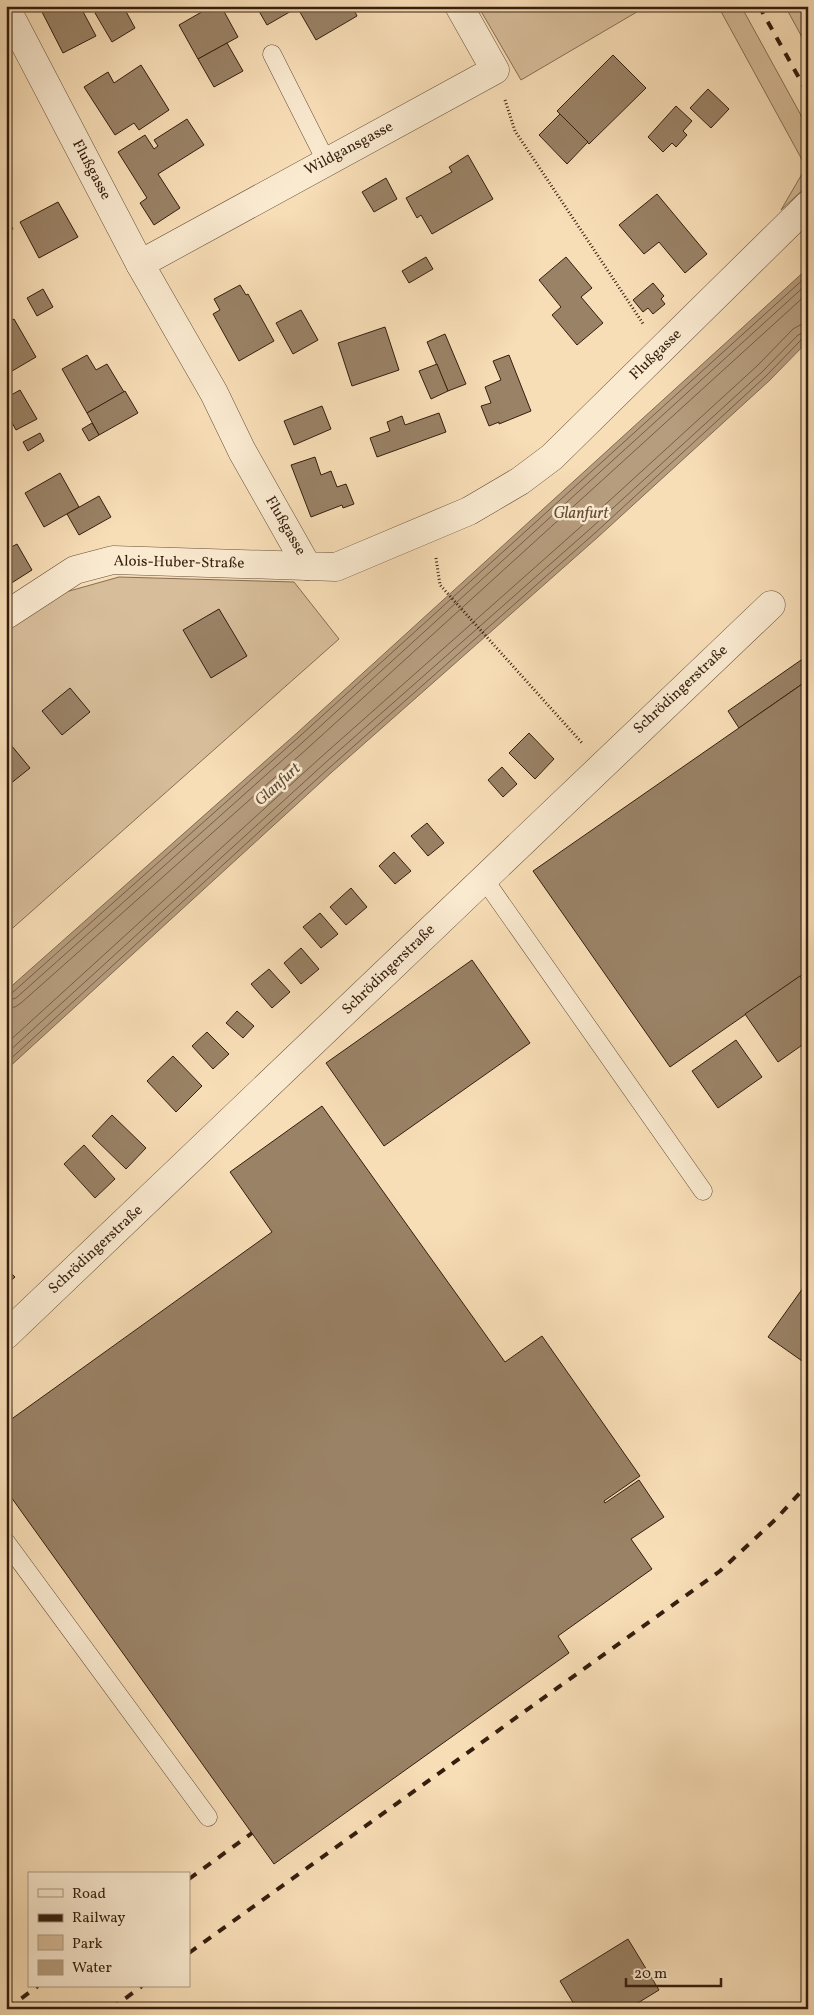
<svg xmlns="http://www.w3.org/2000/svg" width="814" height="2015" font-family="Vollkorn,serif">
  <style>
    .green { fill: #d7bd9a; stroke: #866e54 }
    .water { fill: #b69d7e; stroke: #826a51 }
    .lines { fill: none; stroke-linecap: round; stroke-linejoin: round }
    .shore { stroke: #765e46; stroke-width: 1 }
    .building { fill: #9a8266; stroke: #351e0e }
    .service-casing { stroke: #664e38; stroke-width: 19 }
    .minor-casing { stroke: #664e38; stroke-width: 29 }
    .path { stroke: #351e0e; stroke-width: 3; stroke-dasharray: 1 2.5; stroke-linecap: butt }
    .service { stroke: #faead0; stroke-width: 18 }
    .minor { stroke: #faead0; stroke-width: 28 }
    .rail { stroke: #351e0e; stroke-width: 4; stroke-dasharray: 9 9; stroke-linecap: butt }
    .labels { text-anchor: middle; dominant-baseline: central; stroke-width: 5; stroke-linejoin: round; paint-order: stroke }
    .street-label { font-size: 15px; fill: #351e0e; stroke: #faead0 }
    .water-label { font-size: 16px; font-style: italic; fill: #624a35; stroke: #faead0 }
  </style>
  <rect width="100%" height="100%" fill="#f8deb7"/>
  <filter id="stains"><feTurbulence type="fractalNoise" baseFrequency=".004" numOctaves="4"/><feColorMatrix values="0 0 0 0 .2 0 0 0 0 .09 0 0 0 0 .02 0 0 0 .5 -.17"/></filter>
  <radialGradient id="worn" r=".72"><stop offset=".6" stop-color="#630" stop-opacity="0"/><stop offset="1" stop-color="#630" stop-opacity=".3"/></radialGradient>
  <!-- green -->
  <g class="green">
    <path d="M478,6H647L521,80Z"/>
    <path d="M718,6H741L808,128V185L781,210L806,167Z"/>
    <path d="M785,6H804L808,13V48Z"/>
    <path d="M119,577L294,582L339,639L6,934V630L55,595Z"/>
  </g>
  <!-- water -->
  <path class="water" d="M808,268V341L770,380L598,537L332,772L6,1070V991L297,733Z"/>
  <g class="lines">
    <!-- shore -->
    <g class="shore">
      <path d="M6,995L12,993L300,736L808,275"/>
      <path d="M6,1001L16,998L304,741L808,283"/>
      <path d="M6,1008L15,1007L21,1003L309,747L808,293"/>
      <path d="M6,1044L320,758L585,523L757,366L793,329L800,325L808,324"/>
      <path d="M6,1054L325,763L590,529L762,372L798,335L808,331"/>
      <path d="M6,1063L329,768L595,533L766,376L802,339L808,338"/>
    </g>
  </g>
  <!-- building -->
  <g class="building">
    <path d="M49,6H80L96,36L63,53L41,10Z"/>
    <path d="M107,6H123L135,28L112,42L95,13Z"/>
    <path d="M212,6H221L238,37L198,59L179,25Z"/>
    <path d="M256,6H300L267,25Z"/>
    <path d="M300,6H352L357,16L316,40L297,7Z"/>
    <path d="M227,43L243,71L214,87L198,59Z"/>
    <path d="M613,55L646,88L589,144L557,111Z"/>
    <path d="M141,65L169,110L139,130L134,123L115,135L84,87L108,72L114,83Z"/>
    <path d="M708,89L729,109L711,128L690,108Z"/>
    <path d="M676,106L692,121L683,131L687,135L676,147L672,143L663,152L648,137Z"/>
    <path d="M560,114L588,142L567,164L539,135Z"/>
    <path d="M187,119L204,145L158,174L180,208L154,225L140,203L147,198L118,152L145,135L154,149L158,146L154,140Z"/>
    <path d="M468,155L493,199L432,234L421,215L417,218L406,198L452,172L449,167Z"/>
    <path d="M386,178L397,199L374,212L362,192Z"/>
    <path d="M657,194L707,254L685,273L659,242L644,254L619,225Z"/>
    <path d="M58,202L78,237L39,258L20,222Z"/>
    <path d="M6,215L13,229L6,232Z"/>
    <path d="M426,257L433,269L409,283L402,271Z"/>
    <path d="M566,257L592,288L581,297L603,323L577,345L552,315L561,307L539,280Z"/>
    <path d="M653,283L664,296L661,299L665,304L653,314L648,308L643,312L633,300Z"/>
    <path d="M240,285L246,295L248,294L274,341L239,361L213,314L220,310L214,299Z"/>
    <path d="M43,289L53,307L37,316L27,298Z"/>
    <path d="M301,310L318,340L293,354L276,323Z"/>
    <path d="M14,319L36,357L7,374L6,323Z"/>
    <path d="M385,327L399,370L352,386L338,343Z"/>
    <path d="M445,334L466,384L448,391L427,342Z"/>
    <path d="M87,355L96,370L107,364L124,392L87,413L62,369Z"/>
    <path d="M509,355L531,411L499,424V422L489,426L481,406L491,403L485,387L501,380L493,361Z"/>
    <path d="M437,364L448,391L431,399L419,371Z"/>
    <path d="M20,390L37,419L16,430L10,419L6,421V398Z"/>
    <path d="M125,391L138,413L99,435L87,413Z"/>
    <path d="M322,406L331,429L294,445L284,421Z"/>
    <path d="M439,413L446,432L377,457L370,438L390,431L387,422L402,416L405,425Z"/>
    <path d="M92,423L99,435L89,441L82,429Z"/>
    <path d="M40,433L44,441L28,451L23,442Z"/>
    <path d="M315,457L321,475L331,471L337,487L346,484L354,504L343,508L342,505L311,517L291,465Z"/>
    <path d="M60,473L79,507L44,527L25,493Z"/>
    <path d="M99,496L111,517L79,535L67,514Z"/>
    <path d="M17,544L32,570L10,584L6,578V550Z"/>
    <path d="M219,609L247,656L211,678L183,630Z"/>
    <path d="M804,658L808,664V680L739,728L728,711Z"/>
    <path d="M808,680V971L670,1067L533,871Z"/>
    <path d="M70,688L90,712L62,735L42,711Z"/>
    <path d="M529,733L554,759L535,779L509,753Z"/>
    <path d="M6,739L30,768L10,784L6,779Z"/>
    <path d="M502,767L517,784L503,797L488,780Z"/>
    <path d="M6,815L12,821L6,827Z"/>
    <path d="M427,823L444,843L428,856L411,836Z"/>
    <path d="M394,852L411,871L395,884L379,866Z"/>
    <path d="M351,888L367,907L346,925L330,907Z"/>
    <path d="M320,913L338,934L321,948L303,927Z"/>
    <path d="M301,948L319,969L301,984L284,963Z"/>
    <path d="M472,960L530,1043L384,1146L326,1063Z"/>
    <path d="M269,969L290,992L272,1008L251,984Z"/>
    <path d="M800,976L808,988V1041L778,1062L745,1014Z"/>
    <path d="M237,1011L254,1026L243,1038L226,1023Z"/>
    <path d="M207,1032L229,1054L213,1069L192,1046Z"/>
    <path d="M736,1040L762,1077L718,1108L692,1071Z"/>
    <path d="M173,1056L202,1086L176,1112L147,1081Z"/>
    <path d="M322,1106L505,1362L542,1336L640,1476L604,1501L605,1503L639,1480L664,1517L631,1539L652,1569L558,1636L569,1653L274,1864L6,1490V1423L272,1232L230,1172Z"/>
    <path d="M112,1115L146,1148L126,1169L92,1136Z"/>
    <path d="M84,1145L115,1179L95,1198L64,1164Z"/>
    <path d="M6,1268L15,1277L6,1285Z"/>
    <path d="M808,1281V1359L805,1363L768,1337Z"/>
    <path d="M628,1939L659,1990L628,2009H577L560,1981Z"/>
  </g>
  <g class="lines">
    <defs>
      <g id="service">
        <path d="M272,54L326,161"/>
        <path d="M484,879L703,1191"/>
        <path d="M6,1542L208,1817"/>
      </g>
      <g id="minor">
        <path d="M6,8L140,264L214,393L242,451L307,566L336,567L469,511L520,481L552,457L808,205"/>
        <path d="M140,264L495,70L459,6"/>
        <path d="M6,615L75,570L113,560L307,566"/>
        <path d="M6,1335L771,605"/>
      </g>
    </defs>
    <!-- service casing -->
    <use href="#service" class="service-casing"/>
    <!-- minor casing -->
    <use href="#minor" class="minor-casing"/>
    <!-- path -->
    <g class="path">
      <path d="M505,100L515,131L644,325"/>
      <path d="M436,558L440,585L583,744"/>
    </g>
    <!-- service -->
    <use href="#service" class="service"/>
    <!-- minor -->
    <use href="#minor" class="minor"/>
    <!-- rail -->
    <g class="rail">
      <path d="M759,6L808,94"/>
      <path d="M189,1879L252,1833"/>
      <path d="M189,1953L720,1571L776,1519L808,1484"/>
      <path d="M7,2009L38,1986"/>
      <path d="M111,2009L142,1986"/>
    </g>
  </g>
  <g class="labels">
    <!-- street labels -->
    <g class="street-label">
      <text transform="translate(349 149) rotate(-28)">Wildgansgasse</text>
      <text transform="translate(91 170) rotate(62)">Flußgasse</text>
      <text transform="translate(656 355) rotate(-44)">Flußgasse</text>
      <text transform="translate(285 526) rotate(60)">Flußgasse</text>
      <text transform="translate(179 563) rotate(1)">Alois-Huber-Straße</text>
      <text transform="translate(681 690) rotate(-43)">Schrödingerstraße</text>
      <text transform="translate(389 970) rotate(-44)">Schrödingerstraße</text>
      <text transform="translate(96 1250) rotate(-43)">Schrödingerstraße</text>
    </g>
    <!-- water labels -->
    <g class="water-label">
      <text x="581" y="514">Glanfurt</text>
      <text transform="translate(278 785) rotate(-42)">Glanfurt</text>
    </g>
  </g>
  <!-- margin -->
  <rect width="814" height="2015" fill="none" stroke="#f8deb7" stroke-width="25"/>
  <rect x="8" y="8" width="799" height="2000" fill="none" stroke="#351e0e" stroke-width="2.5"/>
  <rect x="12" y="12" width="789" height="1990" fill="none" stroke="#351e0e"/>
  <!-- legend -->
  <rect x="28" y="1872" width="162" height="115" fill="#faead0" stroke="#ab9882"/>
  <rect x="38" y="1889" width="25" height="8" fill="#faead0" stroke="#ab9882"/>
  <text x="72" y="1898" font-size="15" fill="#351e0e">Road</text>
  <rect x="38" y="1914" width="25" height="8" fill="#351e0e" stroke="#ab9882"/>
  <text x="72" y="1922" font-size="15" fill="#351e0e">Railway</text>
  <rect x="38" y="1935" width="25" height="15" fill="#d7bd9a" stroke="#ab9882"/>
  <text x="72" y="1948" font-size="15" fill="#351e0e">Park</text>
  <rect x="38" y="1960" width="25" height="15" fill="#b69d7e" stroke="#ab9882"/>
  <text x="72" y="1972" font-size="15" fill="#351e0e">Water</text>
  <!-- scale -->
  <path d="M626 1978v8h95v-8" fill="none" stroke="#351e0e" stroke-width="2.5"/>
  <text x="634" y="1978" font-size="15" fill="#351e0e" stroke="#faead0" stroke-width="4" paint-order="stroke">20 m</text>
  <rect width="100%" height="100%" filter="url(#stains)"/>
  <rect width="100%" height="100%" fill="url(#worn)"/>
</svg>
